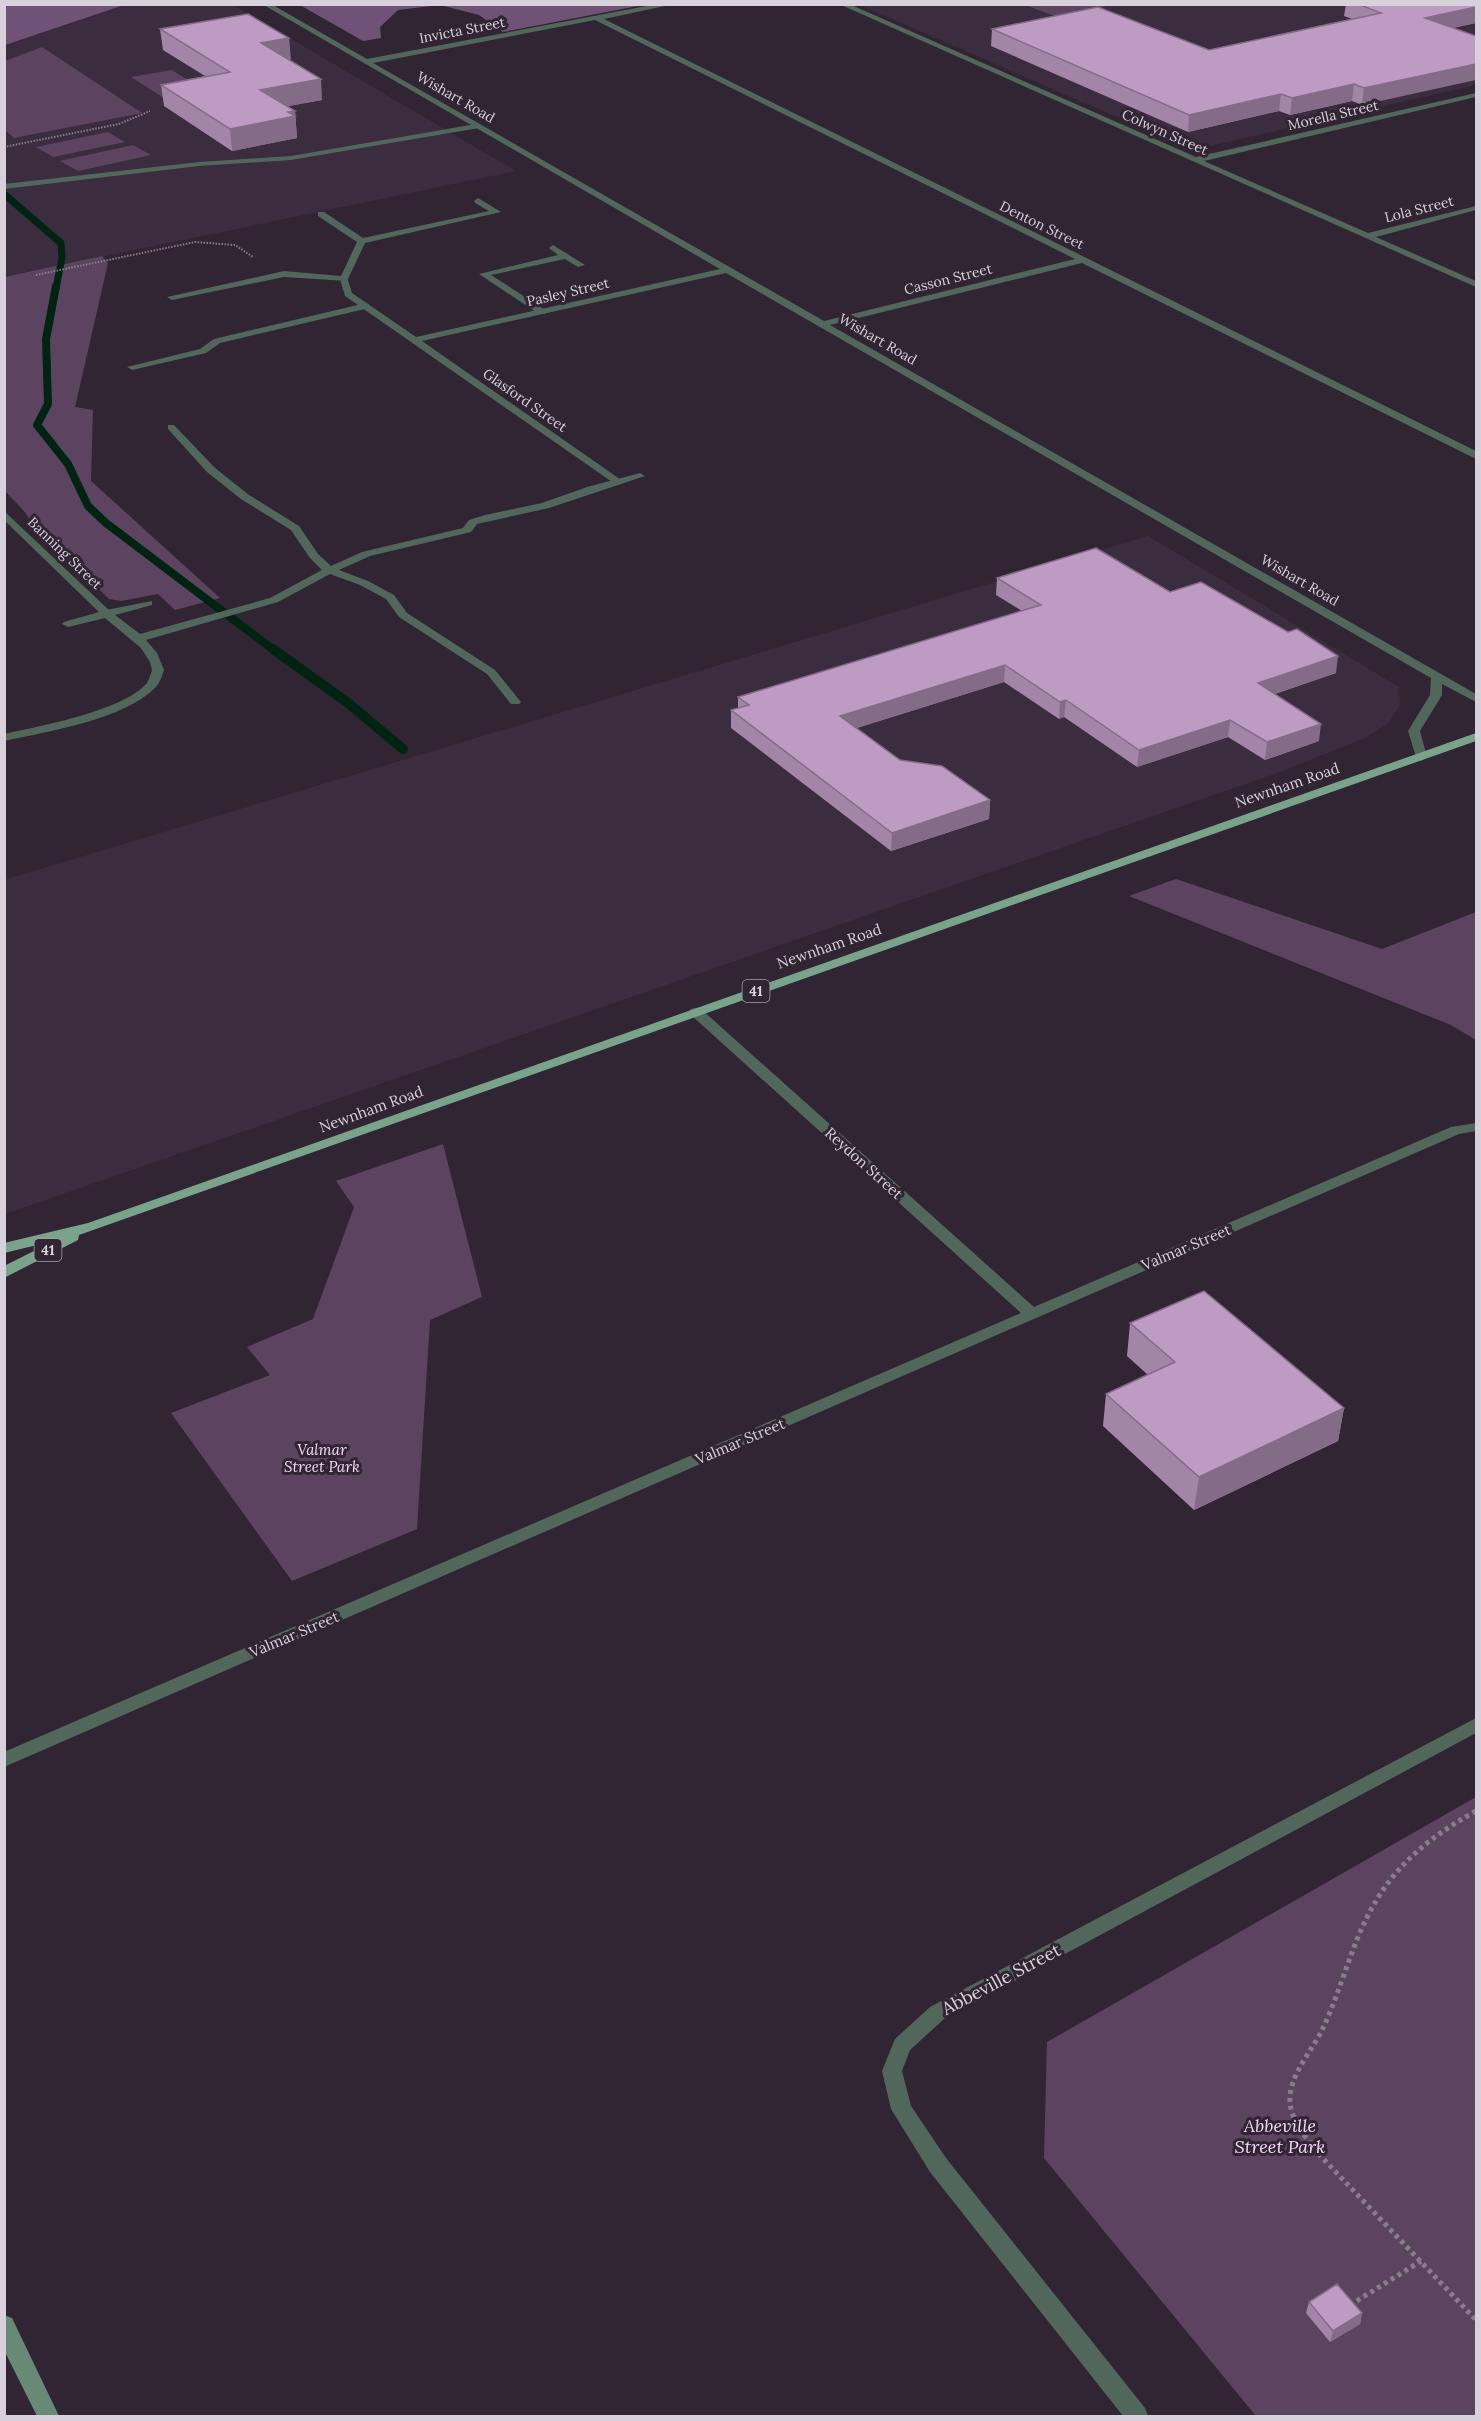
<svg xmlns="http://www.w3.org/2000/svg" width="1481" height="2421" font-family="Lora,serif">
  <style>
    .built { fill: #3c2c3f }
    .green { fill: #5c4461 }
    .forest { fill: #705276 }
    .lines { fill: none; stroke-linecap: round; stroke-linejoin: round }
    .stream-far2 { stroke: #002312; stroke-width: 7 }
    .stream-far1 { stroke: #002312; stroke-width: 8 }
    .stream { stroke: #002312; stroke-width: 10 }
    .path-far1 { stroke: #887e8a; stroke-width: 2; stroke-dasharray: 1.5 1.5; stroke-linecap: butt }
    .path { stroke: #887e8a; stroke-width: 5; stroke-dasharray: 4 4; stroke-linecap: butt }
    .lane { fill: #52675b; fill-rule: evenodd }
    .street { fill: #52675b; fill-rule: evenodd }
    .secondary { fill: #688976; fill-rule: evenodd }
    .primary { fill: #79a38b; fill-rule: evenodd }
    .wall { fill: #a385a8 }
    .shaded-wall { fill: #846c88 }
    .building { fill: #bd9bc3; stroke: #846c88; stroke-width: 1.5 }
    .labels { text-anchor: middle; dominant-baseline: central; stroke-width: 6; stroke-linejoin: round; paint-order: stroke }
    .far-street-label { font-size: 14px; fill: #d8d0da; stroke: #312533 }
    .shield { fill: #312533; stroke: #a69da8; stroke-width: 1.5 }
    .shield-label { font-size: 14px; font-weight: bold; fill: #d8d0da }
    .street-label { font-size: 15px; fill: #d8d0da; stroke: #312533 }
    .park-label { font-size: 15px; font-style: italic; fill: #f6d7fc; stroke: #312533 }
    .near-street-label { font-size: 18px; fill: #d8d0da; stroke: #312533 }
    .near-park-label { font-size: 18px; font-style: italic; fill: #f6d7fc; stroke: #312533 }
  </style>
  <rect width="100%" height="100%" fill="#312533"/>
  <!-- built -->
  <g class="built">
    <path d="M5,5H233L516,171L5,277Z"/>
    <path d="M860,5H1476V85L1193,150Z"/>
    <path d="M1148,536L1399,687L1400,705L1388,723L1367,737L1280,772L5,1214L4,880Z"/>
  </g>
  <!-- green -->
  <g class="green">
    <path d="M1025,5H1113L1055,16Z"/>
    <path d="M42,47L142,113L14,138L5,130V61Z"/>
    <path d="M172,70L208,93L167,100L131,77Z"/>
    <path d="M108,132L125,142L53,157L36,147Z"/>
    <path d="M133,145L151,155L78,171L60,161Z"/>
    <path d="M102,256L108,263L75,407L93,410L91,481L220,598L175,610L158,594L121,601L109,599L35,527L24,511L5,491V277Z"/>
    <path d="M1176,879L1382,949L1476,912V1040L1451,1025L1129,896Z"/>
    <path d="M443,1144L482,1297L430,1320L417,1529L292,1581L171,1413L270,1375L247,1347L313,1319L354,1207L336,1181Z"/>
    <path d="M1476,1797V2416H1256L1044,2158L1047,2042Z"/>
  </g>
  <!-- forest -->
  <g class="forest">
    <path d="M5,4H124V5L5,45Z"/>
    <path d="M300,5H643L503,32L479,15L440,5L398,10L380,27L381,38L363,41Z"/>
  </g>
  <g class="lines">
    <!-- stream-far2 -->
    <path class="stream-far2" d="M4,194L61,243L62,258L56,288"/>
    <!-- stream-far1 -->
    <path class="stream-far1" d="M56,286L46,339L48,404L37,425L68,464L88,506L106,523L275,651"/>
    <!-- stream -->
    <path class="stream" d="M273,649L348,703L403,749"/>
    <!-- path-far1 -->
    <g class="path-far1">
      <path d="M4,147L119,124L150,111"/>
      <path d="M36,275L195,242L235,245L253,257"/>
    </g>
    <!-- path -->
    <g class="path">
      <path d="M1476,1811C1417,1844 1381,1878 1356,1942C1345,1970 1336,2000 1323,2028C1313,2050 1288,2076 1290,2102C1291,2120 1305,2136 1315,2150L1476,2320"/>
      <path d="M1350,2305L1421,2261"/>
    </g>
    <!-- lane -->
    <g class="lane">
      <path d="M476,124H479V128L291,160L199,166L4,189V184L199,162L291,156Z"/>
      <path d="M478,198L501,212L365,243L347,281L284,277L172,300L167,297L284,271L341,276L357,242L318,216V212H324L363,238L489,211L475,203L474,201Z"/>
      <path d="M553,245L585,265L578,267L565,259L491,275L545,310V314H539L479,274L558,255L549,248Z"/>
      <path d="M366,303L369,304V308L220,343L206,353L132,370L127,367L200,349L214,339Z"/>
      <path d="M168,425H174L215,468L249,495L299,526L318,554L331,566L362,552L463,528L469,520L485,515L542,503L587,487L640,473L645,476L549,508L477,524L471,532L370,556L339,570L368,581L394,595L407,613L495,670L521,702L519,704H511L487,674L399,617L386,599L360,585L330,574L278,602L146,640L157,653L164,670C162,676 160,682 156,687C123,720 49,731 4,741V734C40,726 123,711 147,683C149,679 151,674 152,670L150,662L141,648L105,618L68,627L62,624L64,622L106,610L152,601V605L115,615L140,634L270,598L322,570L310,558L291,530L241,499L207,472L168,429Z"/>
    </g>
    <!-- street -->
    <g class="street">
      <path d="M262,4H271L367,59L657,4H674L604,19L1476,451V458L1472,457L1082,263L830,325L1476,694V702L1442,684V695L1420,731L1427,757L1421,761L1417,760L1408,731L1430,695L1431,678L726,273L422,341L624,482L615,484L345,296L340,279L347,277L352,293L416,337L720,269ZM595,20L1075,259L824,321L373,63Z"/>
      <path d="M839,4H849L1196,157L1476,93V97L1204,161L1368,233L1476,206V210L1376,237L1476,281V287Z"/>
      <path d="M4,511L110,611V615H102L4,520Z"/>
      <path d="M696,1008L701,1009L1034,1307L1451,1127L1476,1123V1131L1459,1134L4,1767V1752L1021,1313L691,1015L689,1012L691,1009Z"/>
      <path d="M1476,1718V1733L944,2019L910,2050L902,2071L911,2106L946,2158L1145,2408L1148,2416H1123L930,2172L891,2109L882,2071L895,2039L930,2007Z"/>
    </g>
    <!-- secondary -->
    <path class="secondary" d="M4,2315L12,2318L59,2416H37L4,2350Z"/>
    <!-- primary -->
    <path class="primary" d="M1476,733V741L79,1235L78,1240L4,1278V1266L54,1241L4,1253V1243L88,1223Z"/>
  </g>
  <!-- wall -->
  <g class="wall">
    <path d="M1346,4H1476V23L1453,28L1362,105L1352,101L1290,115L1279,111L1188,132L991,46L992,29L1209,50L1352,19L1344,16Z"/>
    <path d="M160,29L291,59L288,60L322,100L288,106L295,111L297,138L232,151L164,106L161,85L205,76L163,50Z"/>
    <path d="M997,578L1170,592L1336,673L1275,694L1319,741L1265,760L1228,737L1137,767L1064,717L1059,719L1004,682L857,728L900,760L990,800L989,819L891,851L731,728V710L738,708V697L1022,611L996,595Z"/>
    <path d="M1130,1323L1344,1408L1338,1441L1194,1510L1103,1426L1106,1394L1148,1375L1127,1356Z"/>
    <path d="M1309,2302L1362,2313L1360,2324L1330,2342L1306,2313Z"/>
  </g>
  <!-- shaded-wall -->
  <g class="shaded-wall">
    <path d="M1476,7V23L1423,34L1425,18Z"/>
    <path d="M289,38L291,59L263,64L261,43Z"/>
    <path d="M1476,64V80L1362,105L1364,88Z"/>
    <path d="M321,79L322,100L262,111L260,90Z"/>
    <path d="M1354,84L1352,101L1290,115L1292,98Z"/>
    <path d="M1281,94L1279,111L1188,132L1189,115Z"/>
    <path d="M295,111L297,138L232,151L230,129Z"/>
    <path d="M1338,656L1336,673L1256,700L1258,683Z"/>
    <path d="M1005,665L1004,682L840,733V716Z"/>
    <path d="M1066,700L1064,717L1059,719L1060,702Z"/>
    <path d="M1230,720L1228,737L1137,767L1139,750Z"/>
    <path d="M1321,724L1319,741L1265,760L1267,742Z"/>
    <path d="M990,800L989,819L891,851L892,833Z"/>
    <path d="M1344,1408L1338,1441L1194,1510L1199,1477Z"/>
    <path d="M1362,2313L1360,2324L1330,2342L1333,2331Z"/>
  </g>
  <!-- building -->
  <g class="building">
    <path d="M1358,4H1476V7L1425,18L1476,36V64L1364,88L1354,84L1292,98L1281,94L1189,115L992,29L1098,7L1209,50L1381,13Z"/>
    <path d="M248,14L289,38L261,43L321,79L260,90L295,111L288,112L295,116L230,129L161,85L230,72L160,29Z"/>
    <path d="M1096,548L1170,592L1201,582L1288,632L1297,629L1338,656L1258,683L1321,724L1267,742L1230,720L1139,750L1066,700L1060,702L1005,665L840,716L900,760L942,766L990,800L892,833L731,710L749,705L738,697L1041,605L997,578Z"/>
    <path d="M1204,1291L1344,1408L1199,1477L1106,1394L1175,1362L1130,1323Z"/>
    <path d="M1337,2284L1362,2313L1333,2331L1309,2302Z"/>
  </g>
  <g class="labels">
    <!-- far-street labels -->
    <g class="far-street-label">
      <text transform="translate(462 30) rotate(-11)">Invicta Street</text>
      <text transform="translate(456 97) rotate(30)">Wishart Road</text>
      <text transform="translate(1333 115) rotate(-13)">Morella Street</text>
      <text transform="translate(1165 132) rotate(24)">Colwyn Street</text>
      <text transform="translate(1419 209) rotate(-14)">Lola Street</text>
      <text transform="translate(1042 225) rotate(26)">Denton Street</text>
      <text transform="translate(948 279) rotate(-14)">Casson Street</text>
      <text transform="translate(568 292) rotate(-13)">Pasley Street</text>
      <text transform="translate(878 339) rotate(30)">Wishart Road</text>
      <text transform="translate(525 400) rotate(35)">Glasford Street</text>
      <text transform="translate(65 553) rotate(44)">Banning Street</text>
      <text transform="translate(1300 580) rotate(30)">Wishart Road</text>
    </g>
    <!-- shield labels -->
    <g class="shield">
      <rect x="742.5" y="980" width="27" height="22" rx="4.5"/>
      <rect x="34.5" y="1239" width="27" height="22" rx="4.5"/>
    </g>
    <g class="shield-label">
      <text x="756" y="991">41</text>
      <text x="48" y="1250">41</text>
    </g>
    <!-- street labels -->
    <g class="street-label">
      <text transform="translate(1287 785) rotate(-19)">Newnham Road</text>
      <text transform="translate(829 946) rotate(-19)">Newnham Road</text>
      <text transform="translate(371 1109) rotate(-20)">Newnham Road</text>
      <text transform="translate(864 1163) rotate(42)">Reydon Street</text>
      <text transform="translate(1186 1247) rotate(-23)">Valmar Street</text>
      <text transform="translate(740 1441) rotate(-23)">Valmar Street</text>
      <text transform="translate(294 1634) rotate(-23)">Valmar Street</text>
    </g>
    <!-- park labels -->
    <g class="park-label">
      <text x="322" y="1449">Valmar<tspan x="322" dy="17">Street Park</tspan></text>
    </g>
    <!-- near-street labels -->
    <g class="near-street-label">
      <text transform="translate(1001 1979) rotate(-28)">Abbeville Street</text>
    </g>
    <!-- near-park labels -->
    <g class="near-park-label">
      <text x="1280" y="2125">Abbeville<tspan x="1280" dy="21">Street Park</tspan></text>
    </g>
  </g>
  <!-- border -->
  <rect width="1481" height="2421" fill="none" stroke="#d8d0da" stroke-width="12"/>
</svg>
